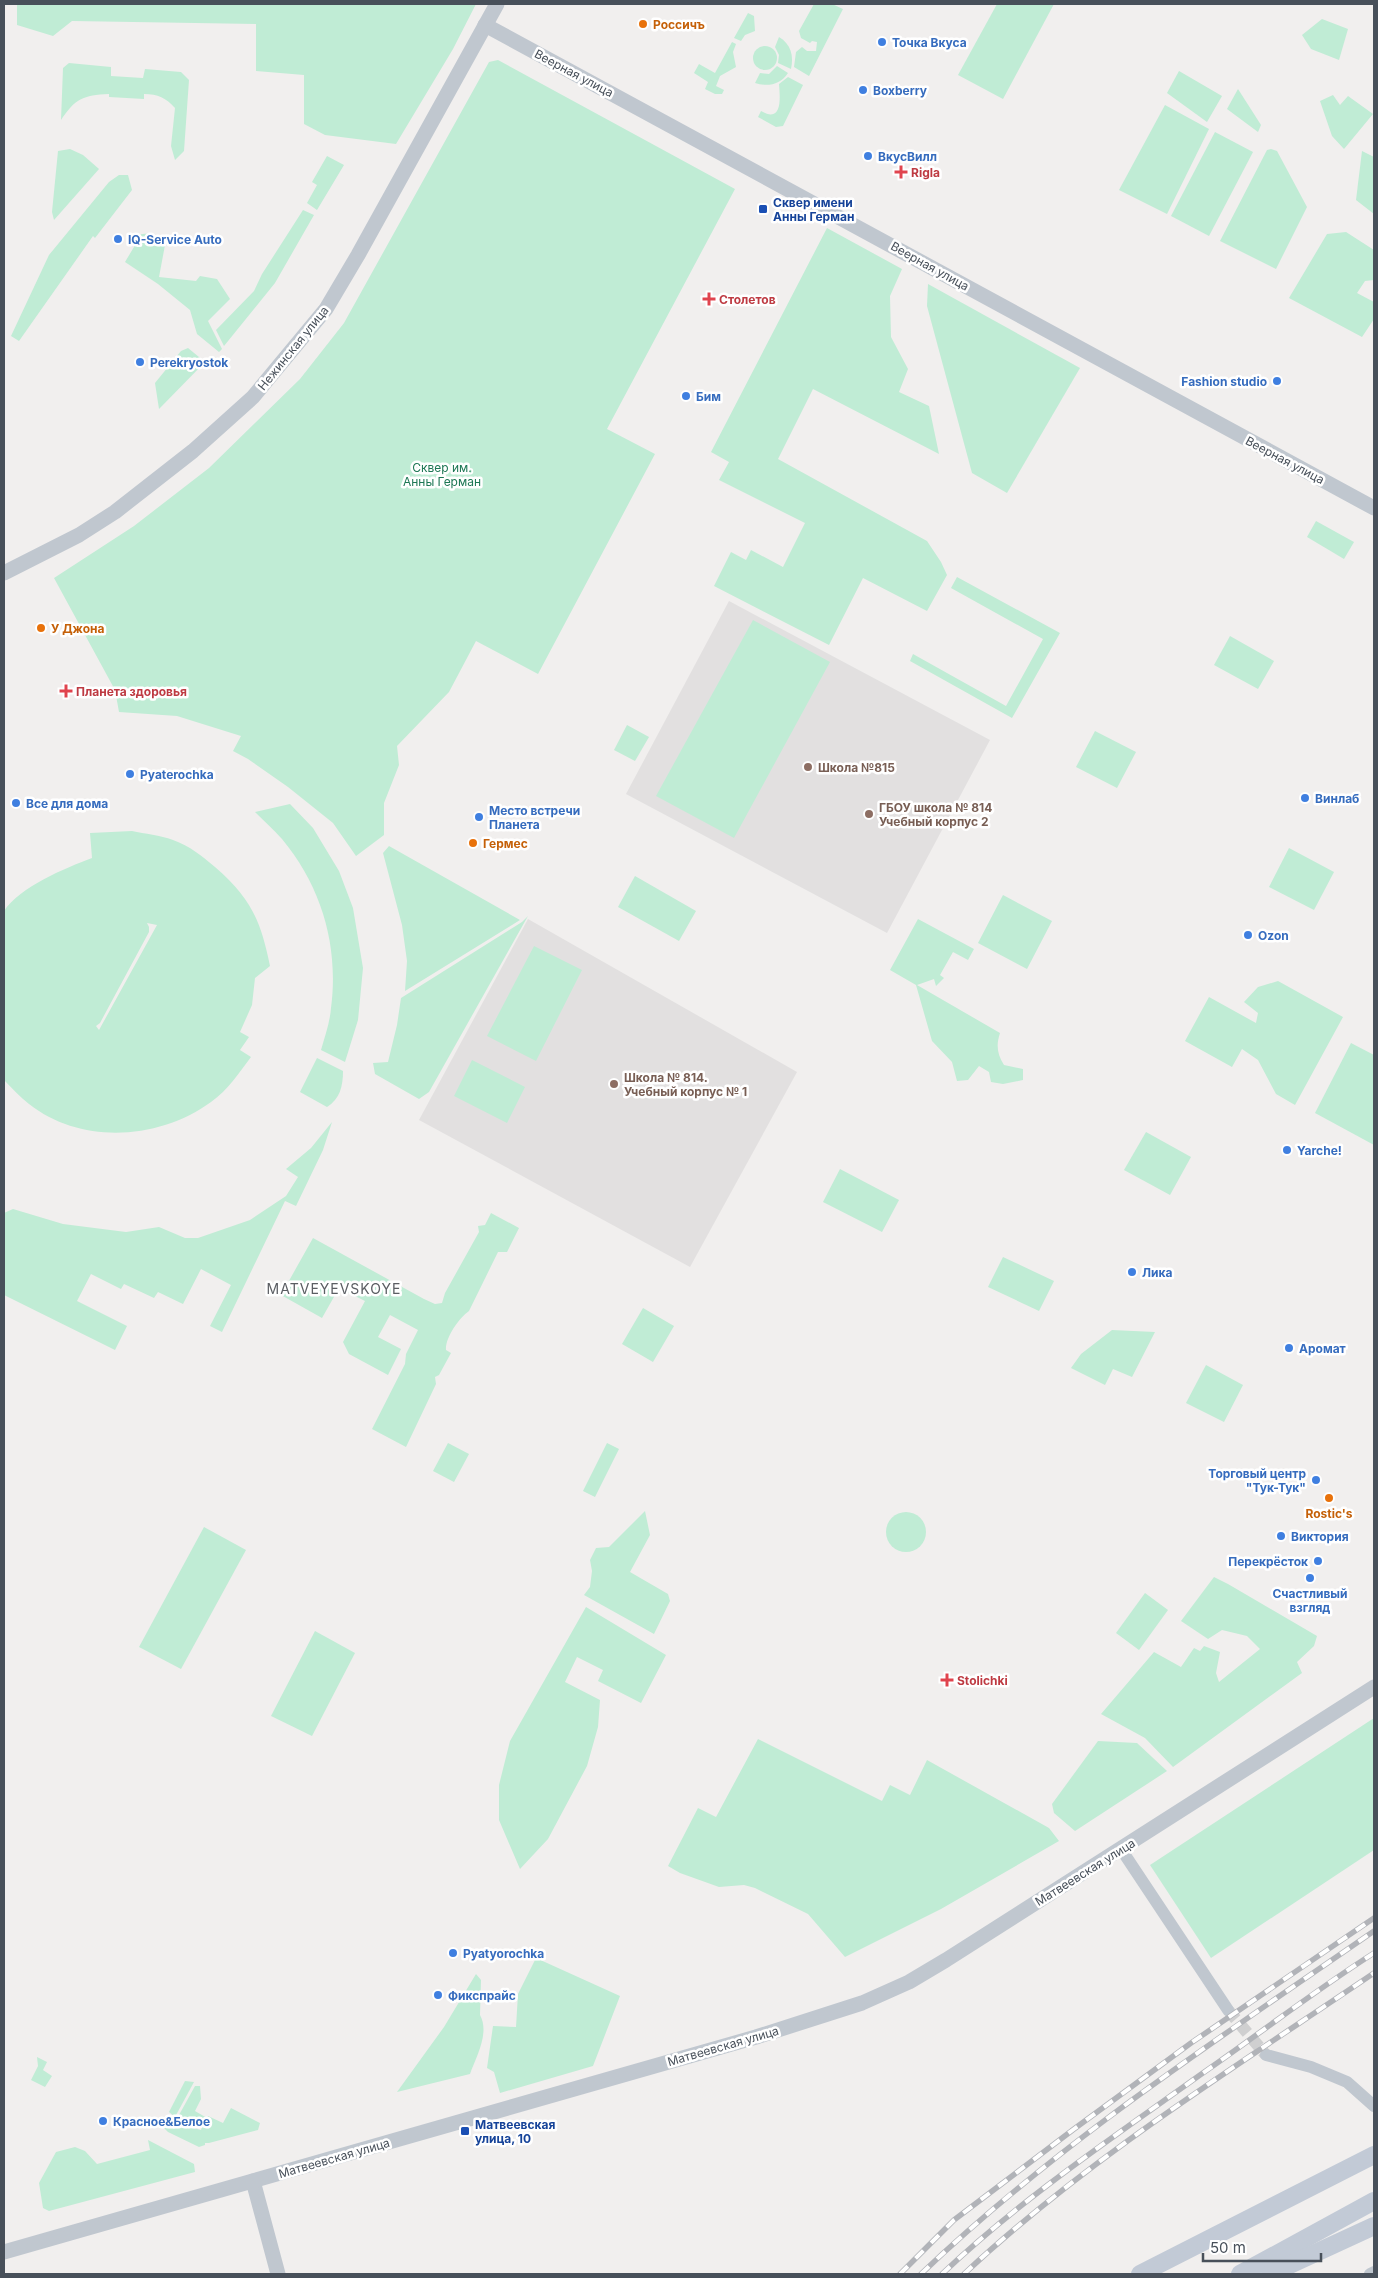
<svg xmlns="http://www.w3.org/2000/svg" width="1378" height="2278" font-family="Inter,sans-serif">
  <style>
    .education { fill: #e2e0e0 }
    .green { fill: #c0ecd5; fill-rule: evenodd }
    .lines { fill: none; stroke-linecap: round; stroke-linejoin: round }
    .minor-tunnel { stroke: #cfcfd0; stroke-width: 12; stroke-dasharray: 12 6; stroke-linecap: butt }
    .minor { stroke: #c0c7cf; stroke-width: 12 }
    .tertiary { stroke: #c0c7cf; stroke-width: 15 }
    .secondary { stroke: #c2cad6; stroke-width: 18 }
    .rail-casing { stroke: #b1b3b8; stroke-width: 5.5 }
    .rail { stroke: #fff; stroke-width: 4; stroke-dasharray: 11; stroke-linecap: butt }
    .food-dot { fill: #e8710a; stroke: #fff; stroke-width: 2 }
    .shop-dot { fill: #3f7fe0; stroke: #fff; stroke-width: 2 }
    .health-dot { fill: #e0444e; stroke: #fff; stroke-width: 2 }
    .transit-dot { fill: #1a4fb4; stroke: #fff; stroke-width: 2 }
    .education-dot { fill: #8d6e63; stroke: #fff; stroke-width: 2 }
    .labels { text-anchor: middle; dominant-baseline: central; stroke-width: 5; stroke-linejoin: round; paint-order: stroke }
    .food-label { font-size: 12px; font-weight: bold; fill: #c56008; stroke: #fff; text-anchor: start }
    .shop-label { font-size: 12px; font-weight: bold; fill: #366cbe; stroke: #fff; text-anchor: start }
    .street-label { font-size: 12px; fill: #48505a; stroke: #fff }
    .health-label { font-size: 12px; font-weight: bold; fill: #be3a42; stroke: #fff; text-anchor: start }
    .transit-label { font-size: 12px; font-weight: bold; fill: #164399; stroke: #fff; text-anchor: start }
    .park-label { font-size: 12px; fill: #1d7754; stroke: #fff }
    .education-label { font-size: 12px; font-weight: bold; fill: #785e54; stroke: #fff; text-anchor: start }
    .neighbourhood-label { font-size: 14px; letter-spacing: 1px; fill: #5b5e63; stroke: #fff }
  </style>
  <rect width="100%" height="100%" fill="#f1efee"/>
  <!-- education -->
  <g class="education">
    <path d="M729,601L990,740L887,933L626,794Z"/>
    <path d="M528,919L797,1072L690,1267L419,1120Z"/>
  </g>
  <!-- green -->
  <g class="green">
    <path d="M4,4H476L453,49L396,144L325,135L304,124V75L256,71V24L72,21L53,36L17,25V5Z"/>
    <path d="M814,4H832L843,9L809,76L794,67L796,52L802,47L807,51H816L817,42L812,41L810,43L801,38L799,31Z"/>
    <path d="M997,4H1054L1003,99L958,75Z"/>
    <path d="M748,13L754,16L755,31L745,35L741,41L734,38Z"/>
    <path d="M1322,19L1348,29L1339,60L1311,49L1302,35Z"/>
    <path d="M779,37C791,44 794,56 791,69L778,63L779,55L775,47Z"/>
    <path d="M732,42L736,44L733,52L736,67L720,76L716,86L724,90L722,94H715L705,89L708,82L694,73L699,64L715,73Z"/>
    <circle cx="765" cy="58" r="12"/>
    <path d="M498,60L735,189L607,429L655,454L538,674L476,641L449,692L397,746L399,765L384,803V835L356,856L333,823L288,787L248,759L233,751L241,736L177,716L119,712L115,690L54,578L134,526L209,468L300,379L344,323L489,62Z"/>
    <path d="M69,63L111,67V76L143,78L145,69L181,72L189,80L184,151L175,160L171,146L175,108C166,98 158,94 144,94V99L109,97V94C83,95 75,99 61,120L63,68Z"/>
    <path d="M777,66L788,73C780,85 768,87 755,83L760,73L769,74Z"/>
    <path d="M1179,71L1222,96L1207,122L1167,93Z"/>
    <path d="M788,77L803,85L783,126L776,127L758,117L761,111C783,124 780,97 779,84Z"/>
    <path d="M1238,89L1261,125L1258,132L1227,109Z"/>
    <path d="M1333,95L1340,105L1348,96L1373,114L1344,149L1332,136L1320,101Z"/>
    <path d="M1165,105L1209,129L1167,214L1119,190Z"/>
    <path d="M1215,132L1253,152L1209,236L1171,216Z"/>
    <path d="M70,149L83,155L99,169L54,220L52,212L58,151Z"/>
    <path d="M1271,149L1277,151L1307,207L1276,269L1220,241L1267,150Z"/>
    <path d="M1362,151L1374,157V214L1356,200Z"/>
    <path d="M327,156L344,165L317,210L307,203L317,185L312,182Z"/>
    <path d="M119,175H128L132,190L95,238L93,236L19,341L11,336L49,255L109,182Z"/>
    <path d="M303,210L314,215L275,283L224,346L216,330L254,291L262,274Z"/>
    <path d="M827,228L902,269L890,296L891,337L908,369L899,392L929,406L939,454L813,389L778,459L927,541L941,562L947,575L927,611L863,578L829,645L714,586L731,552L746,560L751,550L783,567L805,523L719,480L729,462L711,452Z"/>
    <path d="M1346,232L1374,250V280L1365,281L1357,293L1374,302V319L1362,337L1289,298L1327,234Z"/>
    <path d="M152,233L165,245L159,277L196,281L200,276L217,279L230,299L208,321L222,349L219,352L197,334L190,310L158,284L125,262L134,247V235Z"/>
    <path d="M928,284L1080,368L1007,493L972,473L927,306Z"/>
    <path d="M188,348L205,362L159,409L155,383L181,351Z"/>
    <path d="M1316,521L1354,542L1344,559L1307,537Z"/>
    <path d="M957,577L1060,633L1012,718L910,661L913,654L1006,706L1043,639L951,588Z"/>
    <path d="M753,620L830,662L734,838L656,796Z"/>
    <path d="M1230,636L1274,661L1258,689L1214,665Z"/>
    <path d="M627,725L649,737L635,761L614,750Z"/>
    <path d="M1095,731L1136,752L1117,788L1076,767Z"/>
    <path d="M290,804L313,828L339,871L353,908L363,968L358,1020L345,1062L321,1050C325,1036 330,1022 331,1008C339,947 322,887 282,839C274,830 264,821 255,812Z"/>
    <path d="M132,831C145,834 160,835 173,840C190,846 202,856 215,867C251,898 261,921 270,966L255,978L252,1005L240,1032L249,1037L240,1050L251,1057C239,1073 228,1090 211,1102C159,1140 81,1145 29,1104C20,1097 12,1088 4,1080V911C20,887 65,868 92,858L90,833ZM147,923L157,925L99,1030L96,1026L100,1023L149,932V927Z"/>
    <path d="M389,846L520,920L405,991L407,961L402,925L383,853Z"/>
    <path d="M1289,848L1334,872L1314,910L1269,887Z"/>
    <path d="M635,876L696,911L679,941L618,907Z"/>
    <path d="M1003,895L1052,921L1027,969L978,943Z"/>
    <path d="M528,916L429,1092L419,1099L375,1074L373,1063L388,1062L397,1025L401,998L522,922Z"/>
    <path d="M918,919L974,949L968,960L953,952L940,975L944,978L936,986L934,979L917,985L1000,1033C996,1045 997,1054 1004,1065L1023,1069V1080L1003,1084L991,1082L989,1072L979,1066L968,1080L957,1081L952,1062L932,1041L916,985L890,970Z"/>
    <path d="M534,946L582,970L536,1061L487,1036Z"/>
    <path d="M1278,981L1343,1017L1295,1105L1276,1094L1258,1060L1242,1049L1232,1067L1185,1041L1209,997L1256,1023L1258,1013L1244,1002L1258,987Z"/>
    <path d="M1351,1043L1374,1055V1145L1315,1113Z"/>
    <path d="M317,1058L343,1071C343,1086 340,1099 327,1107L300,1092Z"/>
    <path d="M472,1060L525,1087L507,1123L454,1096Z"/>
    <path d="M332,1122L323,1150L296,1206L285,1201L222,1332L210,1326L231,1285L201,1269L183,1304L158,1292L154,1298L124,1284L121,1289L91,1274L77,1301L127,1326L115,1350L4,1295V1213L13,1209L63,1224L126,1232L159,1227L185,1238H198L250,1220L286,1196L298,1177L286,1169L311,1148Z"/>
    <path d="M1146,1132L1191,1157L1170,1195L1124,1170Z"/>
    <path d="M840,1169L899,1200L882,1232L823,1202Z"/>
    <path d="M491,1213L519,1228L507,1252H498L469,1311C459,1318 445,1338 446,1350L451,1353L439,1375L435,1377L436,1384L406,1447L372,1429L405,1364L406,1354L418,1330L390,1315L378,1337L401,1349L388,1375L349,1354L343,1342L365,1301L339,1288L322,1318L281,1295L313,1238L424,1299L435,1304L442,1303L445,1293L479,1232L478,1226L485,1225Z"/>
    <path d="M1003,1257L1054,1281L1039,1311L988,1287Z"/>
    <path d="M643,1308L674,1326L653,1362L622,1344Z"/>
    <path d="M1112,1330L1155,1332L1132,1377L1113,1369L1105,1385L1071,1368L1081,1354Z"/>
    <path d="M1206,1365L1243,1385L1224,1422L1186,1403Z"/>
    <path d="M448,1443L469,1454L454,1482L433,1471Z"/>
    <path d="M607,1443L619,1449L595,1497L583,1491Z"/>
    <path d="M645,1511L650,1535L630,1572L668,1594L670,1601L654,1634L584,1595L590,1587L592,1571L590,1560L596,1548L609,1547Z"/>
    <circle cx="906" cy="1532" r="20"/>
    <path d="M204,1527L246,1550L181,1669L139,1647Z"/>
    <path d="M1214,1577L1228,1584L1317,1636L1314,1646L1297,1662L1302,1673L1173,1767L1145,1738L1101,1714L1154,1652L1181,1667L1194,1648L1200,1651L1204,1646L1220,1652L1216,1673L1219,1682L1260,1649L1247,1636L1222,1630L1208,1639L1181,1621Z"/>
    <path d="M1145,1593L1168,1610L1139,1650L1116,1633Z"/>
    <path d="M586,1607L666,1655L641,1703L598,1681L603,1670L577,1657L565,1682L600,1700L598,1727L587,1766L548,1839L520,1869L499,1820V1785L510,1741Z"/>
    <path d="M315,1631L355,1653L312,1736L271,1716Z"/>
    <path d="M1374,1718V1850L1211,1958L1150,1865Z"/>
    <path d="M758,1739L882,1801L890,1785L910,1795L927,1760L1049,1828L1059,1841L941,1909L845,1957L808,1914L755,1888L744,1885L719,1887L680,1873L668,1866L698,1808L716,1817Z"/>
    <path d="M1098,1741L1137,1743L1167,1771L1075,1831L1054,1813L1052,1804Z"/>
    <path d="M536,1958L620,1996L593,2066L500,2093L494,2072L487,2068L493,2026L516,2027L518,1994Z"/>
    <path d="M476,1974L481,1980L480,2015C490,2033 476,2057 470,2074L397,2092L444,2027Z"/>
    <path d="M37,2057L47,2062L43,2070L52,2076L45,2087L31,2080L38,2066Z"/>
    <path d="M185,2081L194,2082L175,2117L169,2112Z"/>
    <path d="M195,2086H200L201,2099L195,2111L207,2118L208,2116L223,2123L231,2108L260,2123L258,2130L209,2143H205V2145L199,2147L168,2132L158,2122L160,2119L201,2130L202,2127L190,2121L181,2119L179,2115Z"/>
    <path d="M148,2140L194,2164L195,2172L49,2211L43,2208L39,2183L56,2152L75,2147L85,2151L97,2164L150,2150Z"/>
  </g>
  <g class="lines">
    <!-- minor-tunnel -->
    <path class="minor-tunnel" d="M1228,2010L1266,2055"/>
    <!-- minor -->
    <g class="minor">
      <path d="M1121,1849L1228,2010"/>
      <path d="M1266,2055L1311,2067L1347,2082L1374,2106"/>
      <path d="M1370,2274L1374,2272"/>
    </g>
    <!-- tertiary -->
    <g class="tertiary">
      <path d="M485,25L1374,508"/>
      <path d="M4,573L79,535L115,512L193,451L253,397L326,309L358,255L497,4"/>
      <path d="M253,2181L278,2274"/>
      <path d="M4,2252L756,2037L862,2003L909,1982L946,1960L1374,1687"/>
    </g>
    <!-- secondary -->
    <g class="secondary">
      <path d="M1140,2274L1374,2155"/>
      <path d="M1240,2274L1374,2201"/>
      <path d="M1270,2274L1374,2226"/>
    </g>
    <defs>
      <g id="rail">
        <path d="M900,2274L954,2220L1074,2129L1191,2043L1374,1918"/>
        <path d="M921,2274C1058,2143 1218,2039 1374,1931"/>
        <path d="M942,2274C1021,2199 1112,2138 1200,2075C1258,2035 1314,1991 1374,1953"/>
        <path d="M964,2274C1088,2158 1234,2068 1374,1973"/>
      </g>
    </defs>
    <!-- rail casing -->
    <use href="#rail" class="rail-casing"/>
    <!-- rail -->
    <use href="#rail" class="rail"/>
  </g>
  <!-- markers -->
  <g class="food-dot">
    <circle cx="643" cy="24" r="5"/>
    <circle cx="41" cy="628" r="5"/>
    <circle cx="473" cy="843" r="5"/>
    <circle cx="1329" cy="1498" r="5"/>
  </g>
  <g class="shop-dot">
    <circle cx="882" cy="42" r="5"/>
    <circle cx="863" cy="90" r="5"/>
    <circle cx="868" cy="156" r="5"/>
    <circle cx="118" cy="239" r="5"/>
    <circle cx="140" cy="362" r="5"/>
    <circle cx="1277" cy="381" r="5"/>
    <circle cx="686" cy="396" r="5"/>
    <circle cx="130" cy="774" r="5"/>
    <circle cx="1305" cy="798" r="5"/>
    <circle cx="16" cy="803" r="5"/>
    <circle cx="479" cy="817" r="5"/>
    <circle cx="1248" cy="935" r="5"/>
    <circle cx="1287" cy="1150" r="5"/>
    <circle cx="1132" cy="1272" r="5"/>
    <circle cx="1289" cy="1348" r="5"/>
    <circle cx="1316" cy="1480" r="5"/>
    <circle cx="1281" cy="1536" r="5"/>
    <circle cx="1318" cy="1561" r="5"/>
    <circle cx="1310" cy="1578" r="5"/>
    <circle cx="453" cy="1953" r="5"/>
    <circle cx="438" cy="1995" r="5"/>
    <circle cx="103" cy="2121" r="5"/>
  </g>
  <g class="health-dot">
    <path d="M898.5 164.5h5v5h5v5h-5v5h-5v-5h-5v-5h5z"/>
    <path d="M706.5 291.5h5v5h5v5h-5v5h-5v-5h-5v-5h5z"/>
    <path d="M63.5 683.5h5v5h5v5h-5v5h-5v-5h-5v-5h5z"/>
    <path d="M944.5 1672.5h5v5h5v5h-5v5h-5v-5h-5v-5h5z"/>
  </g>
  <g class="transit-dot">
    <rect x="758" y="204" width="10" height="10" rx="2.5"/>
    <rect x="460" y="2126" width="10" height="10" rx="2.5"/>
  </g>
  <g class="education-dot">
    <circle cx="808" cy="767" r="5"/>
    <circle cx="869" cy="814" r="5"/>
    <circle cx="614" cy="1084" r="5"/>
  </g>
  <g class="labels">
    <!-- food labels -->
    <g class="food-label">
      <text x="653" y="24">Россичъ</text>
      <text x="51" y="628">У Джона</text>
      <text x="483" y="843">Гермес</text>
      <text x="1329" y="1513" text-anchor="middle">Rostic's</text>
    </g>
    <!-- shop labels -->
    <g class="shop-label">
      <text x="892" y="42">Точка Вкуса</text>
      <text x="873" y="90">Boxberry</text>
      <text x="878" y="156">ВкусВилл</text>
      <text x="128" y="239">IQ-Service Auto</text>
      <text x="150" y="362">Perekryostok</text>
      <text x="1267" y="381" text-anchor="end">Fashion studio</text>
      <text x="696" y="396">Бим</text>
      <text x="140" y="774">Pyaterochka</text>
      <text x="1315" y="798">Винлаб</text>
      <text x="26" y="803">Все для дома</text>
      <text x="489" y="810">Место встречи<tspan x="489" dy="14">Планета</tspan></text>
      <text x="1258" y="935">Ozon</text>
      <text x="1297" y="1150">Yarche!</text>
      <text x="1142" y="1272">Лика</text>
      <text x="1299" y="1348">Аромат</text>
      <text x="1306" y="1473" text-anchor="end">Торговый центр<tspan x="1306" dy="14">"Тук-Тук"</tspan></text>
      <text x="1291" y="1536">Виктория</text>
      <text x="1308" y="1561" text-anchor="end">Перекрёсток</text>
      <text x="1310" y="1593" text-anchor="middle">Счастливый<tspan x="1310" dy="14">взгляд</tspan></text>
      <text x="463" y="1953">Pyatyorochka</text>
      <text x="448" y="1995">Фикспрайс</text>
      <text x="113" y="2121">Красное&amp;Белое</text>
    </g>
    <!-- street labels -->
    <g class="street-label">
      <text transform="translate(574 73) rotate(28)">Веерная улица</text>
      <text transform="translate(930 266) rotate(29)">Веерная улица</text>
      <text transform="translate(293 348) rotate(-51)">Нежинская улица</text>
      <text transform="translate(1285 460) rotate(28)">Веерная улица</text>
      <text transform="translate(1085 1872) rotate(-32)">Матвеевская улица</text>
      <text transform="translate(723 2046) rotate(-16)">Матвеевская улица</text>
      <text transform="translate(334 2158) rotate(-16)">Матвеевская улица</text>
    </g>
    <!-- health labels -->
    <g class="health-label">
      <text x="911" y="172">Rigla</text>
      <text x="719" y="299">Столетов</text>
      <text x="76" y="691">Планета здоровья</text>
      <text x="957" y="1680">Stolichki</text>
    </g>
    <!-- transit labels -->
    <g class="transit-label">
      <text x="773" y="202">Сквер имени<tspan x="773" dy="14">Анны Герман</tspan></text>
      <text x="475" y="2124">Матвеевская<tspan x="475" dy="14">улица, 10</tspan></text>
    </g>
    <!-- park labels -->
    <g class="park-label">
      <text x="442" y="467">Сквер им.<tspan x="442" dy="14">Анны Герман</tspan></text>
    </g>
    <!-- education labels -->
    <g class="education-label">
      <text x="818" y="767">Школа №815</text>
      <text x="879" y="807">ГБОУ школа № 814<tspan x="879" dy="14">Учебный корпус 2</tspan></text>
      <text x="624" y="1077">Школа № 814.<tspan x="624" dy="14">Учебный корпус № 1</tspan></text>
    </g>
    <!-- neighbourhood labels -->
    <g class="neighbourhood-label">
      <text x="334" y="1288">MATVEYEVSKOYE</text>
    </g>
  </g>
  <!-- border -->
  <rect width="1378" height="2278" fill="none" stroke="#48505a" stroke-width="10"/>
  <!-- scale -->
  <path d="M1203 2253v8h118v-8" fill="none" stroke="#48505a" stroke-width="2.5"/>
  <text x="1210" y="2253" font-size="15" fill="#48505a" stroke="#ffffff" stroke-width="4" paint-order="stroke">50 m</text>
</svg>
